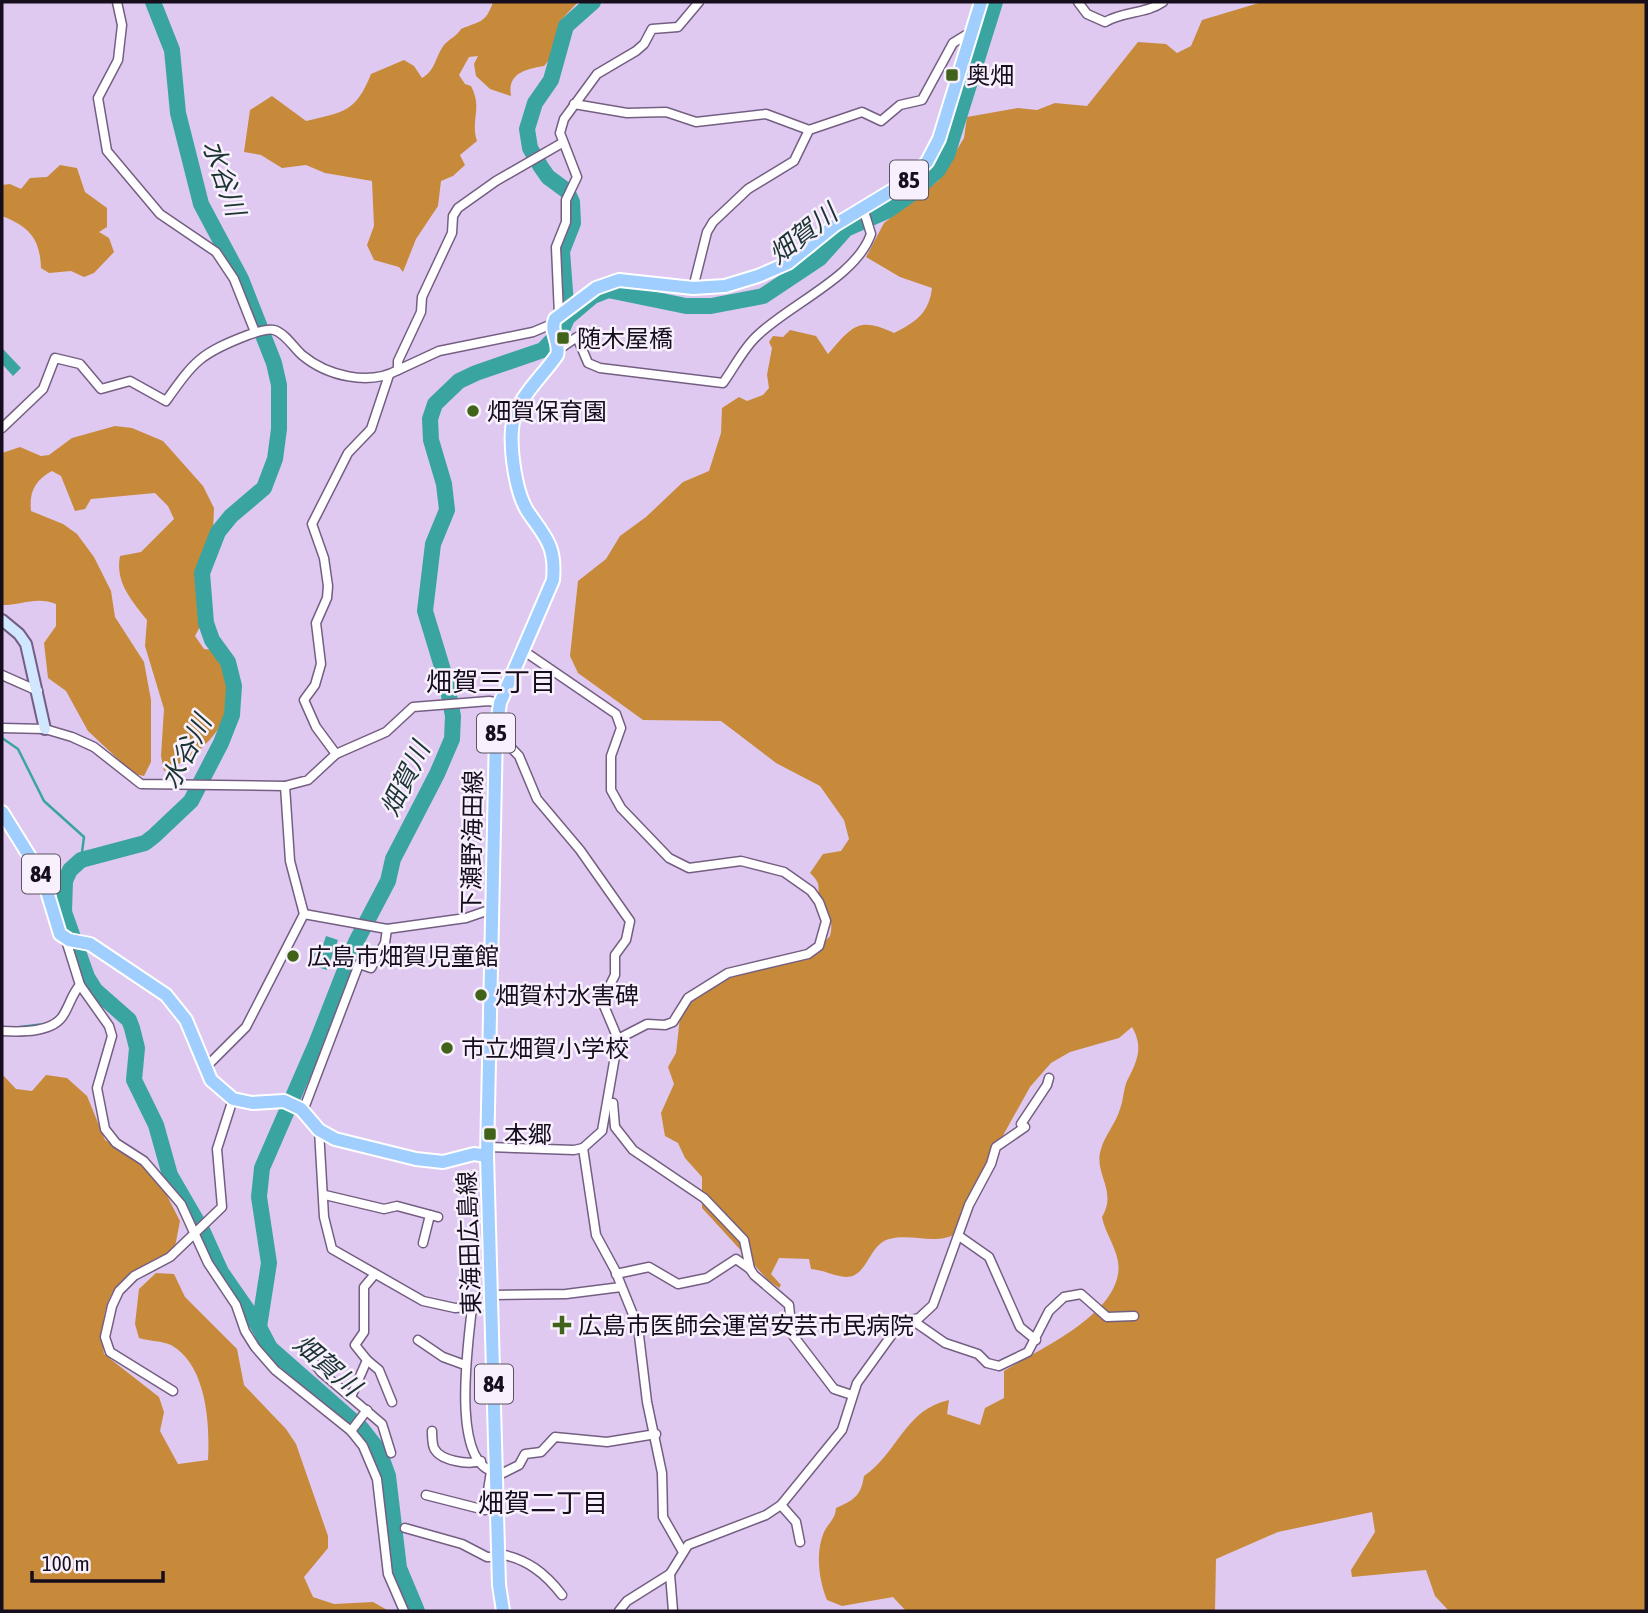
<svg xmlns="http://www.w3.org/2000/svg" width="1648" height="1613" font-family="'Asap Condensed','Noto Sans JP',sans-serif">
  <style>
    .forest { fill: #c68a3a }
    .water { fill: #3aa5a0 }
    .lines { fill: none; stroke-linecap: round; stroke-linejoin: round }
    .stream { stroke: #3aa5a0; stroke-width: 2.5 }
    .river { stroke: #3aa5a0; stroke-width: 16 }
    .street-casing { stroke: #745f82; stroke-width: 11 }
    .secondary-casing { stroke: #745f82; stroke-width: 14 }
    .primary-casing { stroke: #fff; stroke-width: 16 }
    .street { stroke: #fff; stroke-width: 8 }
    .secondary { stroke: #d0e7ff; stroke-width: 10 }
    .primary { stroke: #a0cefe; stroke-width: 12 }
    .poi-dot { fill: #406219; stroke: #f8f1fd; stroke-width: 2.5 }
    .labels { text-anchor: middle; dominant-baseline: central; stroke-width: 5; stroke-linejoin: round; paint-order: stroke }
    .shield { fill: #f8f1fd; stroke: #5a5260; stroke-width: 2 }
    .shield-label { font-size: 23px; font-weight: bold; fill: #160e1c }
    .poi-label { font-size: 24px; fill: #160e1c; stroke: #f8f1fd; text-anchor: start }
    .street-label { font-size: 24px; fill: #160e1c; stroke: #f8f1fd }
    .water-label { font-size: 26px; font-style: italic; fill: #1b3331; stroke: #f8f1fd }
    .neighbourhood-label { font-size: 26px; fill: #160e1c; stroke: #f8f1fd }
  </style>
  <rect width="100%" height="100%" fill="#e0c9f0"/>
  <!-- forest -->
  <g class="forest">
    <path d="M493,2H578L560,21L550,59L544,66C526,69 507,73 511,96L490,89L476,76L474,64L478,56L469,57L459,75L465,84L471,86C483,109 470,119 477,141L460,155L465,165L453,176L441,181L438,206L416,239L403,272L399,267L374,260L367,245L374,226L372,181L325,173L306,165L282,168L261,155L244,152L250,110L272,96L306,121C344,112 356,112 371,74L404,60L414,66L422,78C436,70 435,57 444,45C450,38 456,37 461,29C480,21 486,23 493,2Z"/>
    <path d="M1262,2H1646V1611H1449L1435,1596L1426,1570L1352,1577L1351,1570L1375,1532L1372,1512L1278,1532L1216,1559L1215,1611H906L893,1597L842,1606L827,1600C819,1580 815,1553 824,1532C829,1522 835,1520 836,1508C854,1500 861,1496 864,1476C898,1453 904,1410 949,1400L947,1414L980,1425L985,1408L1004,1398V1371C1039,1349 1111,1318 1118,1274C1122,1254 1105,1235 1102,1217C1118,1190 1093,1174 1101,1149C1105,1135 1116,1123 1120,1109C1124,1099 1123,1087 1129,1077C1138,1059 1143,1046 1132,1027L1119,1038L1070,1052L1051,1063L1030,1087L961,1211L958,1233C934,1246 914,1233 889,1239C868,1245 868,1277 846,1277C833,1276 824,1270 811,1269L809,1259L779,1258L771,1274L781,1285L779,1288L768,1280L702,1208V1177L685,1158L678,1143L665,1136L661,1113L674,1084L668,1067L676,1053L680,1017L700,992L756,966L808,959L830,936C834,919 828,912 821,899C815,888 824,886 810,873L823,854L841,851L849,839L844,820L820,786L776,763L721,721L643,720L578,673L570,656L578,581L606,559L620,536L646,517L683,482L709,471L721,433L722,408L739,397L747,401L763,395L769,388L767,375L772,348L769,342L773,336L783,337L790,330L816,336L828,354C852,326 859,316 894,333C916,322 929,313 932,288L900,277L866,257L884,223L938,181L964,138L967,117L1018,108L1037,110L1055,103L1087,106L1138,42L1166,44L1177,53L1191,46L1202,20Z"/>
    <path d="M60,165L77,168L85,192L107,208V227L99,232L109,238L114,252L94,273L84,277L71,271L49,273L41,268C40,239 30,227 2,216V185L10,184L21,189L30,178L47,177Z"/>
    <path d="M115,426L132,428L163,441L203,486L214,508L213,532L205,554L207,573L201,596L204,619L195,636L204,649L221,651C246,706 216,749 164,771L161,756L164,709L145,646L147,620C131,600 115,582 120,556L141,552L174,519L168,506L155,493L91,499L85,509L75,511L61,476L52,471C35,480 29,492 31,511L63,524L77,534L94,557L111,591L115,617L144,662L151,700V762L144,776L134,774L88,731L66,691L48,678L44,643L56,626V604C37,596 22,605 2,605V453L20,447L41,456L49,455L72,438Z"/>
    <path d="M2,1074L16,1089L32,1091L46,1075L67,1078L87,1096L105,1140L143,1162L164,1190L180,1221L175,1247C160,1261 140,1266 124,1279C103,1296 100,1330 104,1354L159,1397L164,1412L160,1431L178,1464L208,1460C210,1425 207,1365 171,1345C163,1341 148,1341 139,1338L135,1324L139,1289L156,1273L174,1274L185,1297L237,1349L244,1385L286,1429L296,1444L328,1536V1548L304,1577L313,1597L334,1604L373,1602L389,1611H2Z"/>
  </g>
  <!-- water -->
  <g class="water">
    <path d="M2,348L21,368L13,376L2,364Z"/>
    <path d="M326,936L338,940L327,970L308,964L313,952L320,954Z"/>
  </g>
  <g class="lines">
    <!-- stream -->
    <g class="stream">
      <path d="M2,738L18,749L44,801L84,837L81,860"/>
      <path d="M60,1013L77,982"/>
      <path d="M12,1028L44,1024"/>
    </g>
    <!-- river -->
    <g class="river">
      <path d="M153,2L172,50L178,113L201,204L241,279L274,363L279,385V429L275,459L264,488L231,516L218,532L202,573L206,623L212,640L228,662L234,686L232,715L221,743L191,801L154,836L145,843L81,860L70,870L65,881L64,912L87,977L95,990L129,1020L132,1028L137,1048L134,1080L156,1125L170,1175L203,1232L221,1272L259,1327L270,1348L361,1428L379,1451L388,1476L399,1568L417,1611"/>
      <path d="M567,318L562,251L573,223L572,202L567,191L548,177L541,167L530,148L527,129L535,103L551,80L566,26L593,2"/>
      <path d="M259,1327L269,1263L259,1197L262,1168L316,1044L356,942L388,881L393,859L437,774L452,739L453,716L446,680L425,611L433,544L447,510L444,484L431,440L430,419L435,404L459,381L476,373L543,350L562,330L567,318L593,296L608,290L686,306H711L763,296L820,258L846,229L887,211L910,195L938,170L947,155L995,2"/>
    </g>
    <defs>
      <g id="street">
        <path d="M117,2L122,25L118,60L98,98L107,151L160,214L216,252L234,279L255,332"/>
        <path d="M1078,2L1087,14L1105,22C1124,11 1146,14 1163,2"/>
        <path d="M574,104L627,113L666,112L696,122L766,114L809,130L862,112L881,121L900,105L922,100L953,43L971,32"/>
        <path d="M693,288L707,232L713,222L748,189L794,161L809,130"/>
        <path d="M559,315L556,247L566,222V200L577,177L560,133L564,119L597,74L636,51L644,44L652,29L678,27L699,2"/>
        <path d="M558,350L577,337L588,363L600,368L723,383C734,368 744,347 758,335C790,304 856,277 871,234L863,208"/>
        <path d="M398,370L439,351L533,332L552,324"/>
        <path d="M2,428L43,389L55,358L80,364L101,389L130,381L166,401C195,360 201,353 248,335C255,333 266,328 274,330C285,333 294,348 302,355C327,376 369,386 398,370V361L421,312L422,297L452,233L453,216L458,208L496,181L562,143"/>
        <path d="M521,649L616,714L621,728L611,756V790L621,808L669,858L689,868L741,861L784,872L811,891L819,902L826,921L819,946L808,954L728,973L688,998L673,1022L665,1025L647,1024L618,1039"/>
        <path d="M2,675L38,691"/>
        <path d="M2,728L45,729L72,737L94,747L141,784L285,786L308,780L336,754L386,732L413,707L489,701L500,703"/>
        <path d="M336,754L316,727L304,700L315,685L321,664L316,623L327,598L328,586L324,558L312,524L348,453L371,429L389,375"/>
        <path d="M304,914L387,929L466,918L492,909"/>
        <path d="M65,937L80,985L109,1026L112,1036L97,1088L105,1129L116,1143L144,1161L181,1204L208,1263L236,1305L245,1331L255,1347L275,1370L351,1431L363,1446L377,1479L388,1574L404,1611"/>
        <path d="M2,1031C21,1032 54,1033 64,1014C70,1004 72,994 80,985"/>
        <path d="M206,1067L246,1027L304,914L290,861L285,786"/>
        <path d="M613,1103L615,1127L633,1150L704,1198L744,1240L750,1269L754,1275L789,1305L792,1334L834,1389L852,1395"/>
        <path d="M303,1111L359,964L371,968L385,943L387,929"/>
        <path d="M319,1130L324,1217L332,1249L423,1301L455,1308L493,1305"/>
        <path d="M488,1147L574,1150L583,1148L602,1131L618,1039L602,1001L615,975V955L626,940L630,921L580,850L537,799L519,756L496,732"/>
        <path d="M583,1148L596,1235L615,1270L638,1327L647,1402L662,1473L663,1517L683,1552"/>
        <path d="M325,1195L384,1209L397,1206L438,1217"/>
        <path d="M959,1236L989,1257L1020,1327L1036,1340"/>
        <path d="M423,1243L430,1215"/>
        <path d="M616,1274L649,1267L678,1284L707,1278L736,1259L750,1269"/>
        <path d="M492,1295L566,1294L621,1287"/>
        <path d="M472,1307C469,1339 449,1465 496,1472"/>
        <path d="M912,1320L945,1343L978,1354L987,1363L999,1366L1028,1352L1049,1311L1064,1297L1081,1294L1107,1317L1134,1316"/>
        <path d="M418,1340L443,1357L465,1365"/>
        <path d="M308,1355L321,1372L382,1424L391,1453"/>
        <path d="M367,1360L379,1370L392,1402"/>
        <path d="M173,1391L110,1352L105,1337L112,1306L119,1291L134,1276L170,1257L222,1207L217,1149L233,1099"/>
        <path d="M351,1397L367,1360L355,1345L364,1332V1287L375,1274"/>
        <path d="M351,1431L367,1410"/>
        <path d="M432,1431C432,1436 432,1443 434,1448C440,1461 468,1465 481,1461"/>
        <path d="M497,1476L519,1465L525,1454L541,1452L555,1437L607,1442L656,1434"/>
        <path d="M426,1495L485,1510L491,1471"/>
        <path d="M781,1505L796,1522L800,1542"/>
        <path d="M405,1528L462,1544L487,1557H500"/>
        <path d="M500,1554C527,1559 545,1573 562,1595"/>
        <path d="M670,1574L673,1611"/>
        <path d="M619,1611L627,1601L670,1574L688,1545L766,1515L781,1505L842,1430L857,1383L901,1322L919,1318L933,1305L969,1205L991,1164L996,1147L1025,1127L1021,1124L1047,1085L1049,1078"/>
      </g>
      <path id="secondary" d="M2,620L19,634L26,644L45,729"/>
      <g id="primary">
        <path d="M2,812L43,878L60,934L69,940L90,944L166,995L186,1020L211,1080L233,1099L252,1103L284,1101L301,1109L319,1130L335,1139L416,1159L443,1162L474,1154L487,1156"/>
        <path d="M503,1611L499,1585L487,1156L496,732L500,703L553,580C556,546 546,538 528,512C515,492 506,435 516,412C524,392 545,373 557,355C561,342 549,332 555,319L596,288L619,280L693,288L725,286L758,276L788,263L835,225L906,182L927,162L939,139L981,2"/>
      </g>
    </defs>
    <!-- street casing -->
    <use href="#street" class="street-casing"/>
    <!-- secondary casing -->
    <use href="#secondary" class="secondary-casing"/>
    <!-- primary casing -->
    <use href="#primary" class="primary-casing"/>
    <!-- street -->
    <use href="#street" class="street"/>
    <!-- secondary -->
    <use href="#secondary" class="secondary"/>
    <!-- primary -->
    <use href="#primary" class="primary"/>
  </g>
  <!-- markers -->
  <g class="poi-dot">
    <rect x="945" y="68" width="14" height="14" rx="3.5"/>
    <rect x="556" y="331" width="14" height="14" rx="3.5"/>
    <circle cx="473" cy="411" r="7"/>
    <circle cx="293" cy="956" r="7"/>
    <circle cx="481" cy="995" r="7"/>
    <circle cx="447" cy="1048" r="7"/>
    <rect x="483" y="1127" width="14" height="14" rx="3.5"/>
    <path d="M558.5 1314.5h7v7h7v7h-7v7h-7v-7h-7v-7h7z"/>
  </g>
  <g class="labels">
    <!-- shield labels -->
    <g class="shield">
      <rect x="890" y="160.5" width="38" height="39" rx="5"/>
      <rect x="477" y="713.5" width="38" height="39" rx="5"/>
      <rect x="22" y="854.5" width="38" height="39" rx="5"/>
      <rect x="475" y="1364.5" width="38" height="39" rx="5"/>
    </g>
    <g class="shield-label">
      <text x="909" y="180">85</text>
      <text x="496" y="733">85</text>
      <text x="41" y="874">84</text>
      <text x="494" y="1384">84</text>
    </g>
    <!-- poi labels -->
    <g class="poi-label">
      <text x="966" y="75">奥畑</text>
      <text x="577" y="338">随木屋橋</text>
      <text x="487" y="411">畑賀保育園</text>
      <text x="307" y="956">広島市畑賀児童館</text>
      <text x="495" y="995">畑賀村水害碑</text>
      <text x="461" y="1048">市立畑賀小学校</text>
      <text x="504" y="1134">本郷</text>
      <text x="578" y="1325">広島市医師会運営安芸市民病院</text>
    </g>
    <!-- street labels -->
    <g class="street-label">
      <text transform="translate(472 842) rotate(-89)">下瀬野海田線</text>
      <text transform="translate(469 1243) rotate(-92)">東海田広島線</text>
    </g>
    <!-- water labels -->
    <g class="water-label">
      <text transform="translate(224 178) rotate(71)">水谷川</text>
      <text transform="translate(803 234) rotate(-38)">畑賀川</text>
      <text transform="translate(186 752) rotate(-63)">水谷川</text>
      <text transform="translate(405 779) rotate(-64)">畑賀川</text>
      <text transform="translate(327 1365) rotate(41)">畑賀川</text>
    </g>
    <!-- neighbourhood labels -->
    <g class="neighbourhood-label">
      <text x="491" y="682">畑賀三丁目</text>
      <text x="543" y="1503">畑賀二丁目</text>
    </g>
  </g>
  <!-- border -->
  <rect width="1648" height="1613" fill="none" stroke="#160e1c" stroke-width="7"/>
  <!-- scale -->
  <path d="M32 1571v10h131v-10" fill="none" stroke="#160e1c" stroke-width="3.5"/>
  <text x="42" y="1571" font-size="21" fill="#160e1c" stroke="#f8f1fd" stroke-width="5" paint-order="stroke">100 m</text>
</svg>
